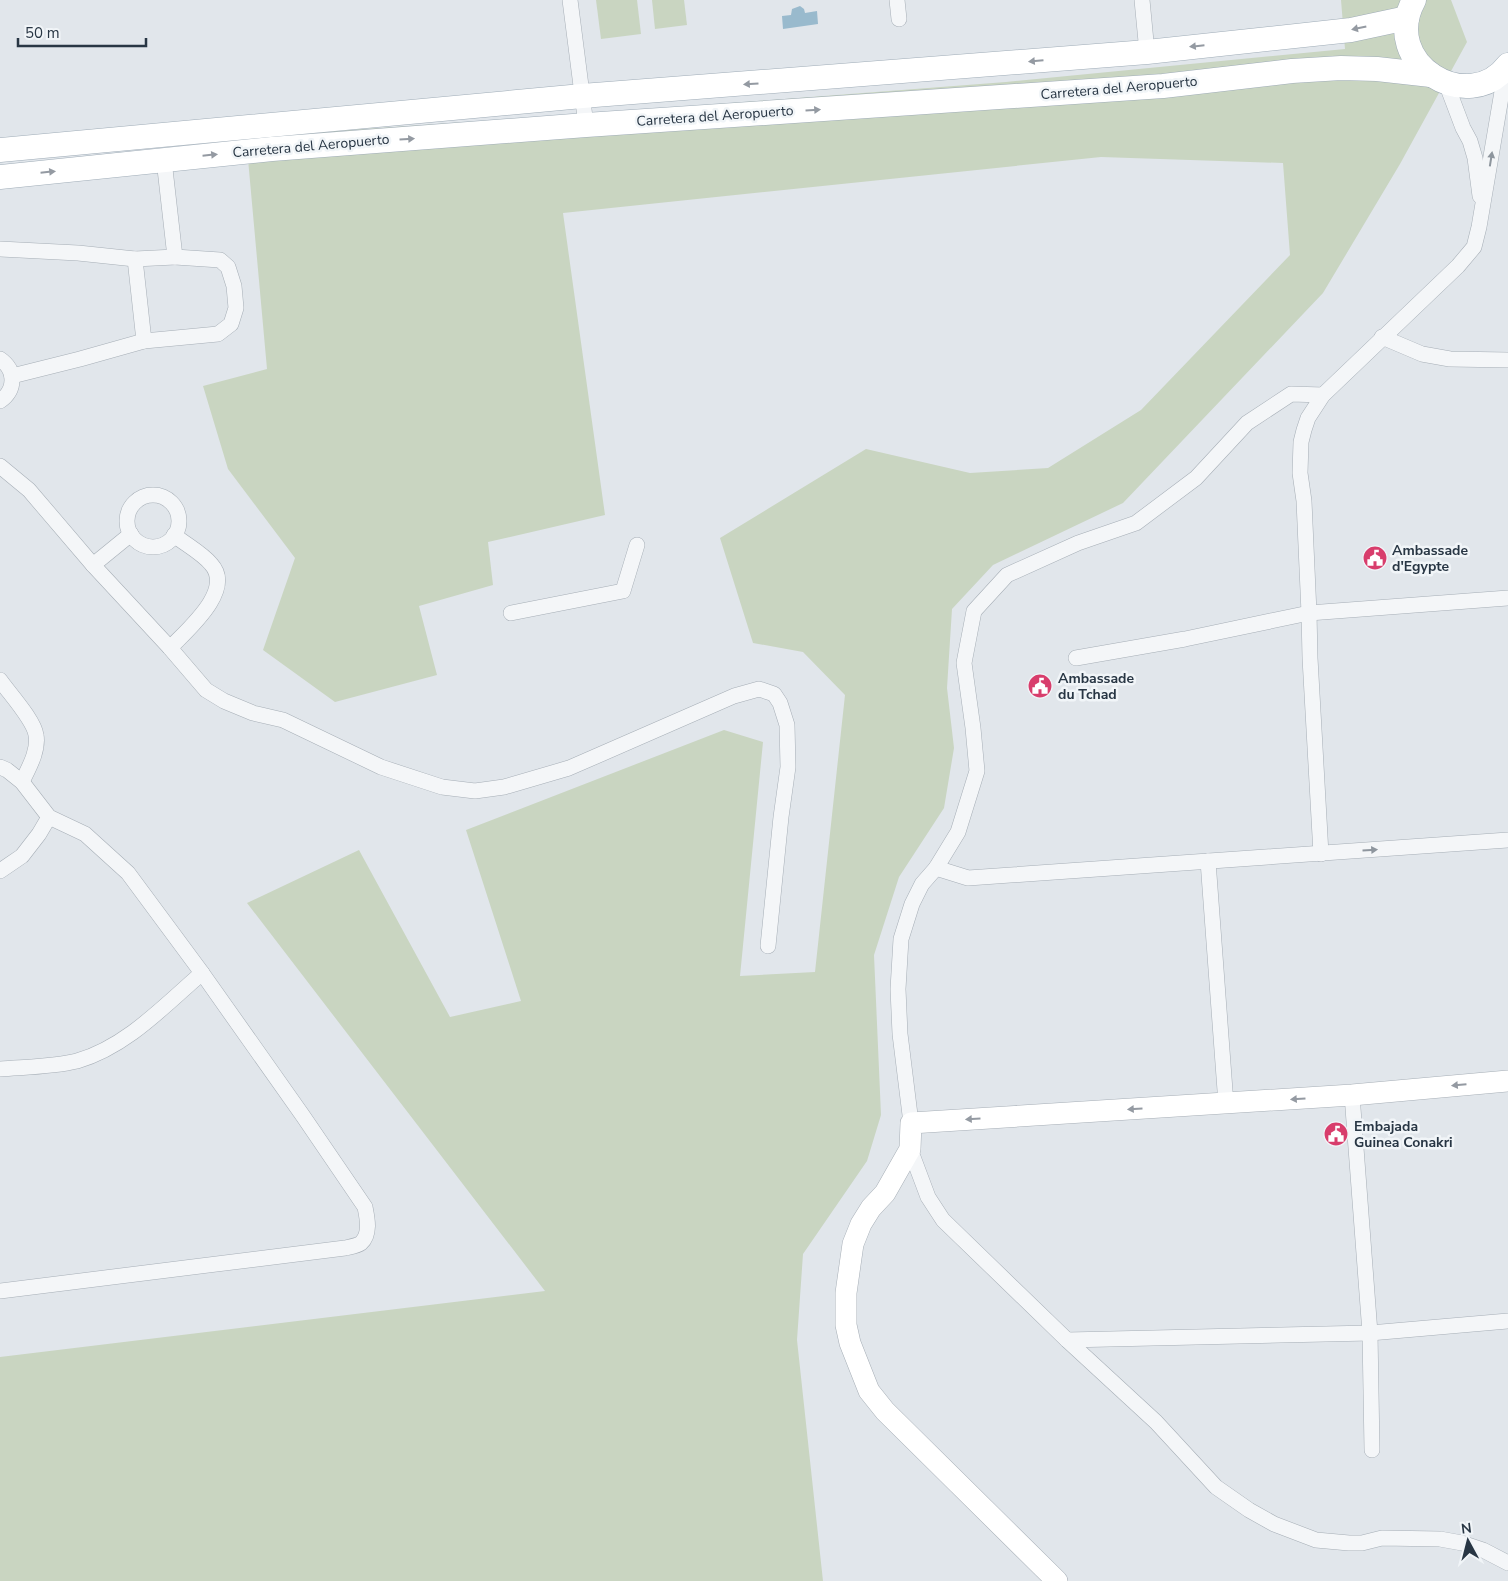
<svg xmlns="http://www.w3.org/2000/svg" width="1508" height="1581" font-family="'Nunito Sans',sans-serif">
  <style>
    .green { fill: #c9d5c1 }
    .water { fill: #99bacd }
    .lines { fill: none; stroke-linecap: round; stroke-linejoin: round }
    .street-casing { stroke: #a6aeb6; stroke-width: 16 }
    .secondary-casing { stroke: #a6aeb6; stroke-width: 22 }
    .primary-casing { stroke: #9facb7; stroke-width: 25 }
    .street { stroke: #f4f6f8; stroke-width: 15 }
    .secondary { stroke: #fff; stroke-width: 21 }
    .primary { stroke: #fff; stroke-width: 24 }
    .oneway { fill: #949aa2 }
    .oneway2 { fill: #8e969e }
    .labels { text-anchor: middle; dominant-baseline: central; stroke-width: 5; stroke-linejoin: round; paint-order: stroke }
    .street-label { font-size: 14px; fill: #283644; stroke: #f1f5f8 }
    .poi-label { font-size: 14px; font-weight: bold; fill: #283644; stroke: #f1f5f8; text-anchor: start }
  </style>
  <rect width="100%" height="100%" fill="#e1e6eb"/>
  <!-- green -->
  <g class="green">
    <path d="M596,0H637L641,34L601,39Z"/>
    <path d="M652,0H684L687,25L655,29Z"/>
    <path d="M1341,0H1451L1467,42L1400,164L1323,293L1123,503L993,565L952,609L947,688L954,748L944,808L899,877L874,955L881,1115L867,1161L803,1254L797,1340L823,1581H0V1357L545,1291L247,903L359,850L450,1017L521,1001L466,830L724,730L763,742L740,976L815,972L845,695L803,652L753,643L720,538L866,449L970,473L1048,468L1141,410L1290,255L1283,163L1101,157L563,213L605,515L488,542L493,585L419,606L437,675L335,702L263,650L295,558L228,469L203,386L267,369L246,137L613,112L1006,82L1345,49Z"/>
  </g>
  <!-- water -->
  <path class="water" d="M800,6L804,9L805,13L817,11L818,24L783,29L782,16L791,15L792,9Z"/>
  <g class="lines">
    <defs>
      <g id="street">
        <path d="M570,0L586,125"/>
        <path d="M897,0L899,19"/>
        <path d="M1142,0L1147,52"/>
        <path d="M1446,83L1463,128L1470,141L1475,158L1480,196"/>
        <path d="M0,249L78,253L135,259L175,257"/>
        <path d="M135,259L144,341"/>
        <path d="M1382,337L1422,354L1450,359L1508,360"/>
        <path d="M0,359C16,370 16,390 0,401"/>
        <path d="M12,376L80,359L144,341L218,334L231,324L236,308L234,286L228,267L220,260L175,257L164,160"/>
        <path d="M0,466L29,490L93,565L170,648L206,690L224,701L253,713L283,720L381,767L442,787L475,791L504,787L569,768L734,696L759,689L774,694L780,703L787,725L788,767L781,817L768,946"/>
        <circle cx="153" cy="521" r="26"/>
        <path d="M93,565L131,534"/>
        <path d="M511,613L623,591L637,545"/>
        <path d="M170,648C187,630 235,590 211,564C202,553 185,544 174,535"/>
        <path d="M1076,658L1185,639L1309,613L1508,598"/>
        <path d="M0,680C9,693 34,720 36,735C39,751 28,769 22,782"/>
        <path d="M0,767L7,770L22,782L49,817L85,834L128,873L202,973L303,1116L365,1207C367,1217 371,1234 361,1243C357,1246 349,1247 345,1248L0,1291"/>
        <path d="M1321,854L1310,658L1309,613L1304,501L1300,473L1301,442L1304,430L1308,418L1323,395L1458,266L1474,247L1479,227L1506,68"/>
        <path d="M1208,861L1226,1104"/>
        <path d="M936,868L968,878L1508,840"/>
        <path d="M0,871L22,856L39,834L49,817"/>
        <path d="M0,1069C25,1067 52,1067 77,1061C126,1047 164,1006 202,973"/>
        <path d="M1352,1095L1370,1333L1372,1450"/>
        <path d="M911,1123L900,1034L898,989L901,939L912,904L922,884L936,868L958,832L977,771L973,728L964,663L974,611L1007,575L1078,543L1136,523L1196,478L1247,423L1291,394L1323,395"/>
        <path d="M910,1149L928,1197L943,1220L1067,1340L1156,1422L1216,1487L1249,1510L1274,1524L1316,1540L1349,1543H1362L1382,1538L1440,1539L1462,1543L1483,1550L1508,1563"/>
        <path d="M1067,1340L1370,1333L1508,1321"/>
      </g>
      <path id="secondary" d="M1057,1581L885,1411L869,1391L850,1343L846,1325V1293L853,1244L861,1224L871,1208L885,1193L910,1149L911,1123L1352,1095L1508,1081"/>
      <g id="primary">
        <path d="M1414,0C1379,64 1469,117 1508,65"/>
        <path d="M0,150L582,96L1147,52L1351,30L1407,18"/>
        <path d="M0,177L272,149L586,125L1163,86L1292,71L1341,68L1377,69L1431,75"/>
      </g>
    </defs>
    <!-- street casing -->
    <use href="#street" class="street-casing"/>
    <!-- secondary casing -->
    <use href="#secondary" class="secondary-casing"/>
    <!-- primary casing -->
    <use href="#primary" class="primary-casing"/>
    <!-- street -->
    <use href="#street" class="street"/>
    <!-- secondary -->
    <use href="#secondary" class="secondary"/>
    <!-- primary -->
    <use href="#primary" class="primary"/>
  </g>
  <!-- one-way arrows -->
  <defs><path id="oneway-solid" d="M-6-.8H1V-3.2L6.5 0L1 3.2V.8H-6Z" transform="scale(1.25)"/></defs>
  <g class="oneway">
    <use href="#oneway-solid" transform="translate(1359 28) rotate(168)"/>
    <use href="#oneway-solid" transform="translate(1197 46) rotate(174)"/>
    <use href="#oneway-solid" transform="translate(1036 61) rotate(175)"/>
    <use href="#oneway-solid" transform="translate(751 84) rotate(176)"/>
    <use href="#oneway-solid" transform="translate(813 110) rotate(-4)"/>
    <use href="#oneway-solid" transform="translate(407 139) rotate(-4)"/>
    <use href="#oneway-solid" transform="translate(210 155) rotate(-6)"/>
    <use href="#oneway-solid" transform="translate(48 172) rotate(-6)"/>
    <use href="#oneway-solid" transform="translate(1459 1085) rotate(175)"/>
    <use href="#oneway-solid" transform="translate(1298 1099) rotate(176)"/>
    <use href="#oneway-solid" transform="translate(1135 1109) rotate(177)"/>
    <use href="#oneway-solid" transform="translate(973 1119) rotate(177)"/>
  </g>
  <g class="oneway2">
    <use href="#oneway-solid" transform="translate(1491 159) rotate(-81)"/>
    <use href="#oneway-solid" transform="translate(1370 850) rotate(-4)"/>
  </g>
  <!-- icons -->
  <defs>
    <symbol id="civic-disc" viewBox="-11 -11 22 22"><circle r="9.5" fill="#d83d6c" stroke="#f1f5f8"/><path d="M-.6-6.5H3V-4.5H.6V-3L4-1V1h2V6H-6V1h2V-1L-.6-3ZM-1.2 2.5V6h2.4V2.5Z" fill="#fff"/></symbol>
  </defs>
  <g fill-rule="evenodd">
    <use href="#civic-disc" x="1361" y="544" width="28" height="28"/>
    <use href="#civic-disc" x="1026" y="672" width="28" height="28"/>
    <use href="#civic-disc" x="1322" y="1120" width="28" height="28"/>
  </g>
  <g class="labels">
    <!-- street labels -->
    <g class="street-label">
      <text transform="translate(1119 88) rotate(-5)">Carretera del Aeropuerto</text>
      <text transform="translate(715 116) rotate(-4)">Carretera del Aeropuerto</text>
      <text transform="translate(311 146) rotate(-5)">Carretera del Aeropuerto</text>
    </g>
    <!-- poi labels -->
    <g class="poi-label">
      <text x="1392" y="550">Ambassade<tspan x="1392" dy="16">d'Egypte</tspan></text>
      <text x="1058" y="678">Ambassade<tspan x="1058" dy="16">du Tchad</tspan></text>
      <text x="1354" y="1126">Embajada<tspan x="1354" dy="16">Guinea Conakri</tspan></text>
    </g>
  </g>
  <!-- north arrow -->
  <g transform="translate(1468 1541) rotate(353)" stroke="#f1f5f8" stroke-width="4" paint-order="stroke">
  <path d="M0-4L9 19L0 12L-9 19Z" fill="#283644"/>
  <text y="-8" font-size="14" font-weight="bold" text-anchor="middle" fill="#283644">N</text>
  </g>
  <!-- scale -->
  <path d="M18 38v8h128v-8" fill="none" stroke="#283644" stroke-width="2.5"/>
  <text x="25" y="38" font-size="15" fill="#283644" stroke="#f1f5f8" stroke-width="4" paint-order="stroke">50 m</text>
</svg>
